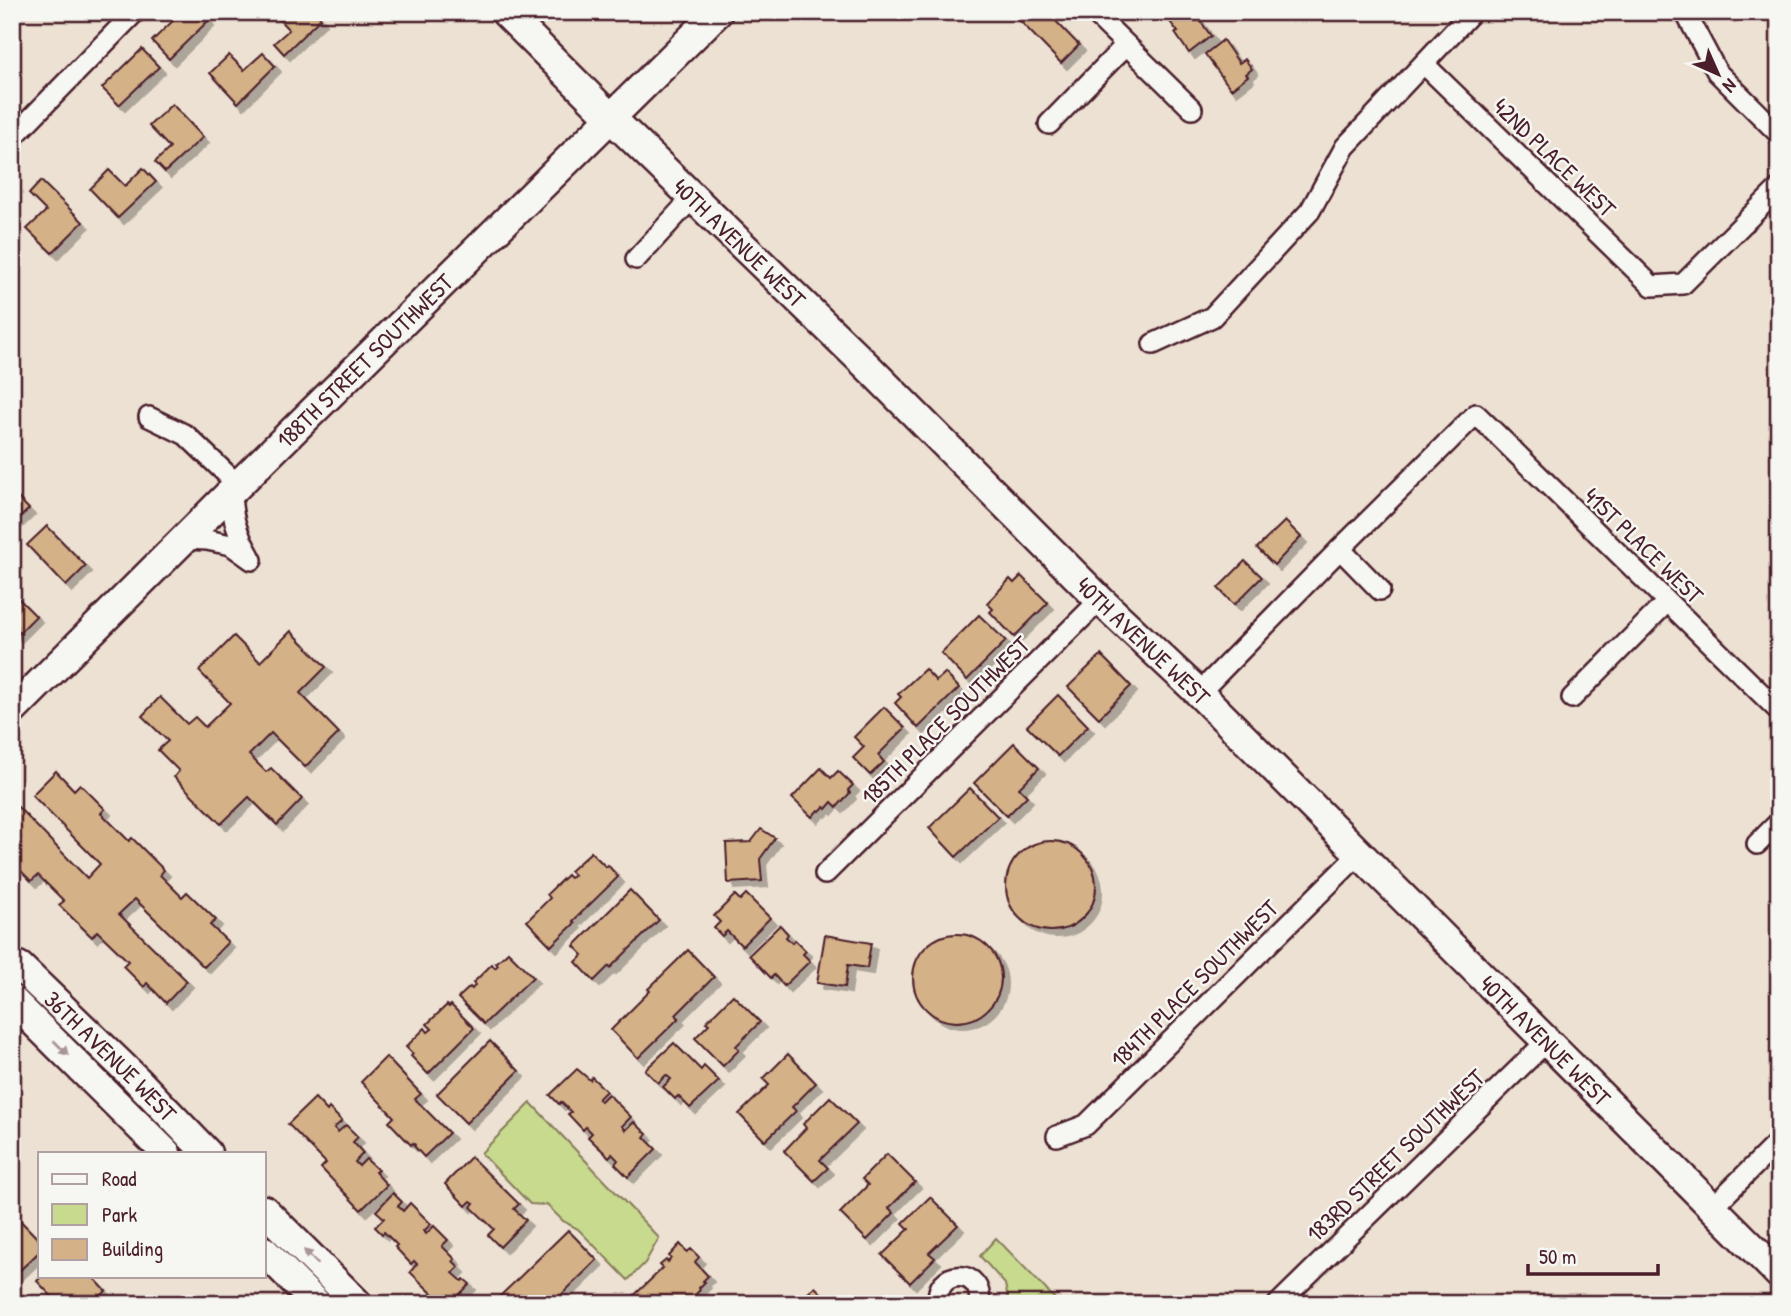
<svg xmlns="http://www.w3.org/2000/svg" width="1791" height="1316" font-family="'Patrick Hand',sans-serif">
  <style>
    .green { fill: #c7da8e; stroke: #887c5c; stroke-width: 2 }
    .building { fill: #d4b187; stroke: #4a1f2b; stroke-width: 2; filter: url(#shadow) }
    .lines { fill: none; stroke-linecap: round; stroke-linejoin: round }
    .street-casing { stroke: #4a1f2b; stroke-width: 24 }
    .secondary-casing { stroke: #4a1f2b; stroke-width: 33 }
    .street { stroke: #f6f6f2; stroke-width: 19 }
    .secondary { stroke: #f6f6f2; stroke-width: 28 }
    .oneway { fill: #a99598 }
    .labels { text-anchor: middle; dominant-baseline: central; stroke-width: 5; stroke-linejoin: round; paint-order: stroke }
    .street-label { font-size: 24px; fill: #4a1f2b; stroke: #f6f6f2 }
  </style>
  <defs>
    <filter id="shadow"><feDropShadow dx="6" dy="6" stdDeviation="0" flood-color="#0004"/></filter>
  </defs>
  <rect width="100%" height="100%" fill="#ece1d2"/>
  <filter id="ink" filterUnits="userSpaceOnUse"><feTurbulence type="fractalNoise" baseFrequency=".0143" numOctaves="2"/><feDisplacementMap in="SourceGraphic" scale="14" xChannelSelector="R" yChannelSelector="G"/><feConvolveMatrix kernelMatrix="1 2 1 2 8 2 1 2 1" color-interpolation-filters="sRGB"/></filter>
  <g filter="url(#ink)">
    <!-- green -->
    <g class="green">
      <path d="M531,1103L659,1238L645,1263L628,1280L578,1229L563,1221L547,1205L530,1204L481,1153Z"/>
      <path d="M996,1238L1060,1304H1009L1005,1284L980,1256Z"/>
    </g>
    <!-- building -->
    <g class="building">
      <path d="M182,12H202L209,20L169,59L152,41Z"/>
      <path d="M272,12H316L321,18L284,54L274,43L289,30Z"/>
      <path d="M1029,12H1047L1079,45L1061,63L1020,21Z"/>
      <path d="M1175,12H1194L1211,36L1189,53L1175,33L1178,32L1167,18Z"/>
      <path d="M1223,40L1239,63L1245,59L1252,69L1246,74L1248,76L1231,89L1205,54Z"/>
      <path d="M142,49L159,67L119,105L102,88Z"/>
      <path d="M263,53L275,66L238,103L210,73L229,55L244,70Z"/>
      <path d="M172,104L203,137L165,172L155,162L170,148L149,126Z"/>
      <path d="M143,168L156,182L118,218L90,189L109,170L125,186Z"/>
      <path d="M41,181L83,222L52,253L27,229L46,211L29,194Z"/>
      <path d="M12,492L29,509L12,525Z"/>
      <path d="M1285,521L1301,537L1274,565L1257,548Z"/>
      <path d="M47,526L86,566L66,586L27,545Z"/>
      <path d="M1245,561L1262,577L1234,605L1218,588Z"/>
      <path d="M1021,576L1048,603L1014,637L990,612L993,609L987,603L1010,579L1014,583Z"/>
      <path d="M12,592L36,616L16,636L12,631Z"/>
      <path d="M979,615L1006,641L967,680L941,653Z"/>
      <path d="M291,631L326,667L300,693L339,733L305,767L271,733L249,755L266,772L271,768L302,799L277,825L249,797L221,824L174,777L179,771L158,750L168,741L142,716L160,697L187,724L195,717L205,727L230,703L199,671L234,636L260,662Z"/>
      <path d="M1101,655L1131,686L1099,718L1068,687Z"/>
      <path d="M925,669L936,681L945,673L959,688L918,728L895,703L901,697L898,694Z"/>
      <path d="M1058,695L1088,726L1058,756L1027,726Z"/>
      <path d="M884,707L905,728L878,755L884,762L870,775L853,758L864,747L854,737Z"/>
      <path d="M1014,743L1039,768L1019,788L1027,796L1007,816L974,783Z"/>
      <path d="M821,768L831,778L838,771L853,785L848,790L850,793L837,807L832,802L826,809L824,807L820,811L818,810L812,817L792,798Z"/>
      <path d="M56,771L74,790L80,784L105,809L101,813L129,841L132,838L164,870L160,875L182,897L187,892L216,920L210,925L228,942L204,967L135,899L119,914L187,981L166,1003L147,983L144,987L123,966L128,961L97,931L92,937L59,905L64,901L38,875L31,881L12,862V812L18,807L87,878L100,864L32,795Z"/>
      <path d="M970,788L998,817L956,857L929,828Z"/>
      <path d="M761,829L775,838L760,859L762,881L728,883L726,843L751,842Z"/>
      <circle cx="1051" cy="886" r="45"/>
      <path d="M591,852L606,867L608,865L618,877L573,921L575,923L551,946L527,921L550,898L547,894L567,875L570,878L574,875L570,871Z"/>
      <path d="M630,890L659,920L610,968L609,966L594,981L576,962L583,955L574,946Z"/>
      <path d="M746,894L770,918L742,946L727,931L722,936L714,928L720,922L714,916L735,895L740,900Z"/>
      <path d="M780,925L788,934L786,937L792,943L795,940L806,951L803,954L810,961L784,986L774,975L771,978L749,955Z"/>
      <circle cx="957" cy="978" r="44"/>
      <path d="M825,935L871,943L867,968L848,965L845,987L817,983Z"/>
      <path d="M688,950L714,977L676,1015L679,1018L638,1058L611,1030L650,991L648,989Z"/>
      <path d="M508,952L533,977L484,1024L458,998L470,987L472,989L475,985L473,983L492,964L495,968L498,965L496,963Z"/>
      <path d="M733,995L760,1022L736,1046L739,1050L723,1066L695,1038L709,1024L706,1022Z"/>
      <path d="M447,1005L449,1007L451,1005L474,1028L428,1074L411,1056L413,1054L406,1047L425,1028L428,1032L432,1029L427,1024Z"/>
      <path d="M490,1041L519,1071L466,1123L437,1094Z"/>
      <path d="M674,1043L701,1070L704,1066L719,1081L690,1108L678,1096L675,1099L663,1087L671,1079L666,1075L658,1083L645,1070Z"/>
      <path d="M788,1054L816,1083L792,1107L796,1111L765,1141L739,1114L769,1085L763,1079Z"/>
      <path d="M386,1057L421,1094L415,1099L449,1133L424,1157L414,1146L415,1145L413,1143L411,1145L389,1122L394,1117L361,1082Z"/>
      <path d="M577,1069L590,1080L592,1077L606,1091L598,1099L601,1101L608,1094L631,1117L622,1126L626,1130L634,1122L647,1134L644,1137L656,1149L628,1177L615,1164L618,1160L612,1154L609,1157L588,1137L592,1133L586,1127L583,1130L568,1114L571,1112L561,1102L559,1104L550,1095Z"/>
      <path d="M830,1097L857,1124L820,1160L828,1168L814,1181L784,1151L806,1128L803,1124Z"/>
      <path d="M315,1098L327,1111L329,1108L342,1121L334,1128L338,1132L346,1125L358,1137L353,1142L363,1153L355,1162L359,1166L366,1159L378,1170L375,1172L387,1185L361,1210L321,1168L326,1163L288,1124Z"/>
      <path d="M887,1154L915,1182L889,1208L894,1213L867,1240L840,1213L868,1185L862,1179Z"/>
      <path d="M471,1157L519,1204L514,1209L526,1220L500,1247L488,1235L494,1229L471,1207L474,1203L471,1201L466,1206L445,1184Z"/>
      <path d="M393,1193L402,1202L398,1206L403,1211L410,1203L431,1224L424,1231L426,1234L434,1226L448,1240L442,1246L455,1259L453,1261L459,1267L453,1273L462,1281L464,1279L470,1284L453,1301L446,1295L440,1301L410,1272L417,1264L414,1261L411,1264L395,1247L397,1245L384,1232L382,1234L375,1227L384,1218L376,1211Z"/>
      <path d="M930,1197L958,1225L929,1253L935,1258L910,1283L882,1255L909,1229L903,1223Z"/>
      <path d="M12,1212L40,1241V1251L14,1276L12,1274Z"/>
      <path d="M568,1230L597,1260L552,1304H492Z"/>
      <path d="M680,1244L687,1252L691,1249L699,1257L695,1262L708,1276L703,1281L705,1282L699,1288L700,1290L694,1296L702,1304H625L663,1268L660,1265L666,1260L668,1262L671,1258L669,1256Z"/>
      <path d="M42,1276H92L106,1291L93,1304H59L37,1281Z"/>
      <path d="M815,1287L827,1299L826,1300L828,1302L830,1300L833,1304H795Z"/>
    </g>
    <g class="lines">
      <defs>
        <g id="street">
          <path d="M1093,12L1192,109"/>
          <path d="M1685,12L1717,72L1779,134"/>
          <path d="M1424,64L1652,286L1683,284L1779,188"/>
          <path d="M1049,124L1126,45"/>
          <path d="M12,138L135,12"/>
          <path d="M636,259L693,197"/>
          <path d="M1153,344L1212,317L1310,211L1345,147L1472,12"/>
          <path d="M149,417L186,435L238,485"/>
          <path d="M231,492C232,518 237,534 250,556"/>
          <path d="M185,539L207,540L231,545L252,560"/>
          <path d="M1340,549L1380,590"/>
          <path d="M1199,693L1340,549L1476,414L1779,711"/>
          <path d="M1572,698L1667,602"/>
          <path d="M1757,844L1779,822"/>
          <path d="M825,874L1100,600"/>
          <path d="M1057,1136L1086,1125L1359,854"/>
          <path d="M1712,1208L1779,1141"/>
          <path d="M939,1304C932,1268 985,1267 979,1304"/>
          <path d="M1278,1304L1546,1042"/>
        </g>
        <g id="secondary">
          <path id="s1" d="M505,12L611,118L870,369L1100,600L1199,693L1779,1274"/>
          <path id="s2" d="M12,711L238,485L718,12"/>
          <path id="s3" d="M12,963L20,967L136,1079L207,1153"/>
          <path d="M12,1000L166,1153"/>
          <path d="M264,1210L358,1304"/>
          <path d="M264,1251L317,1304"/>
        </g>
      </defs>
      <!-- street casing -->
      <use href="#street" class="street-casing"/>
      <!-- secondary casing -->
      <use href="#secondary" class="secondary-casing"/>
      <!-- street -->
      <use href="#street" class="street"/>
      <!-- secondary -->
      <use href="#secondary" class="secondary"/>
    </g>
    <!-- one-way arrows -->
    <defs><path id="oneway-solid" d="M-6-.8H1V-3.2L6.5 0L1 3.2V.8H-6Z" transform="scale(1.75)"/></defs>
    <g class="oneway">
      <use href="#oneway-solid" transform="translate(61 1048) rotate(45)"/>
      <use href="#oneway-solid" transform="translate(311 1257) rotate(-135)"/>
    </g>
  </g>
  <g class="labels">
    <!-- street labels -->
    <g class="street-label">
      <text transform="translate(1555 157) rotate(44)">42ND PLACE WEST</text>
      <text stroke="none"><textPath href="#s1" startOffset="329">40TH AVENUE WEST</textPath></text>
      <text stroke="none"><textPath href="#s2" startOffset="497">188TH STREET SOUTHWEST</textPath></text>
      <text transform="translate(1644 545) rotate(44)">41ST PLACE WEST</text>
      <text stroke="none"><textPath href="#s1" startOffset="896">40TH AVENUE WEST</textPath></text>
      <text transform="translate(945 720) rotate(-45)">185TH PLACE SOUTHWEST</text>
      <text transform="translate(1194 983) rotate(-45)">184TH PLACE SOUTHWEST</text>
      <text stroke="none"><textPath href="#s1" startOffset="1463">40TH AVENUE WEST</textPath></text>
      <text stroke="none"><textPath href="#s3" startOffset="136">36TH AVENUE WEST</textPath></text>
      <text transform="translate(1395 1155) rotate(-44)">183RD STREET SOUTHWEST</text>
    </g>
  </g>
  <!-- margin -->
  <rect width="1791" height="1316" fill="none" stroke="#f6f6f2" stroke-width="42"/>
  <rect x="21" y="21" width="1749" height="1274" fill="none" stroke="#4a1f2b" stroke-width="2.5" filter="url(#ink)"/>
  <!-- legend -->
  <rect x="38" y="1152" width="228" height="126" fill="#f6f6f2" stroke="#b1a0a2" stroke-width="2"/>
  <rect x="52" y="1174" width="35" height="10" fill="#f6f6f2" stroke="#b1a0a2" stroke-width="2"/>
  <text x="102" y="1186" font-size="21" fill="#4a1f2b">Road</text>
  <rect x="52" y="1204" width="35" height="21" fill="#c7da8e" stroke="#b1a0a2" stroke-width="2"/>
  <text x="102" y="1222" font-size="21" fill="#4a1f2b">Park</text>
  <rect x="52" y="1239" width="35" height="21" fill="#d4b187" stroke="#b1a0a2" stroke-width="2"/>
  <text x="102" y="1256" font-size="21" fill="#4a1f2b">Building</text>
  <!-- north arrow -->
  <g transform="translate(1718 74) rotate(135)" stroke="#f6f6f2" stroke-width="5" paint-order="stroke">
  <path d="M0-5L12 26L0 18L-12 26Z" fill="#4a1f2b"/>
  <text y="-10" font-size="19" font-weight="bold" text-anchor="middle" fill="#4a1f2b">N</text>
  </g>
  <!-- scale -->
  <path d="M1528 1264v10h130v-10" fill="none" stroke="#4a1f2b" stroke-width="3.5"/>
  <text x="1539" y="1264" font-size="21" fill="#4a1f2b" stroke="#f6f6f2" stroke-width="5" paint-order="stroke">50 m</text>
</svg>
